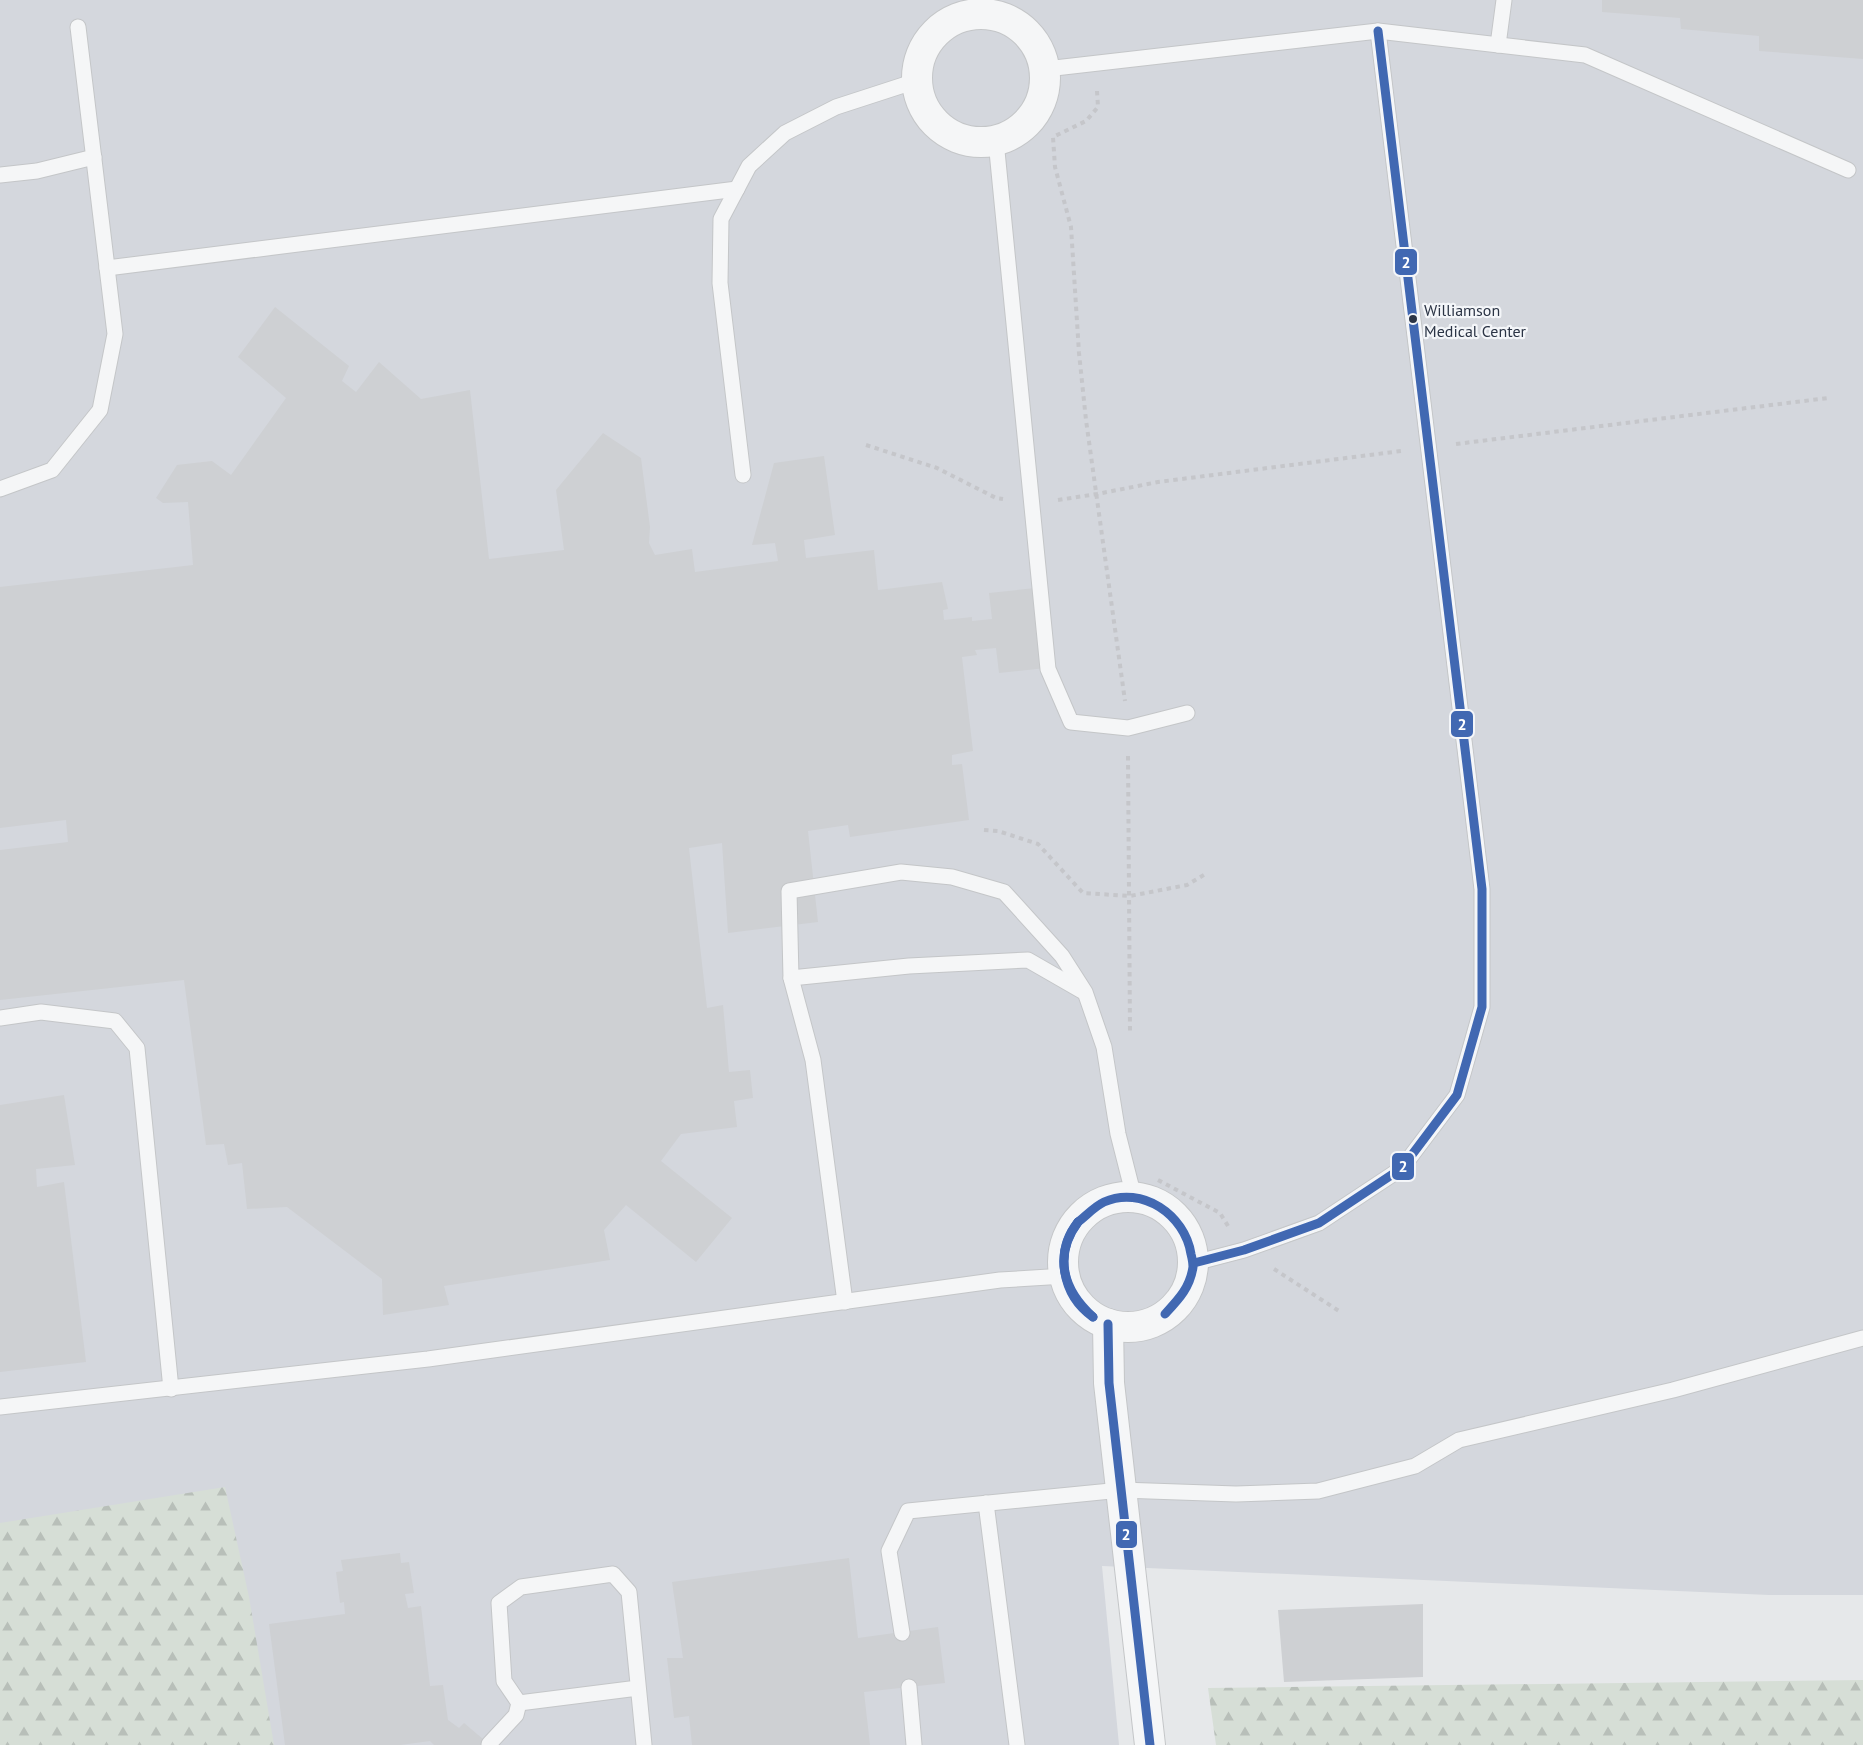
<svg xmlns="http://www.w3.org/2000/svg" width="1863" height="1745" font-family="'PT Sans',sans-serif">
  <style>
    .built { fill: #d4d7dd }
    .forest { fill: url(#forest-firs) }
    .building { fill: #ced0d3 }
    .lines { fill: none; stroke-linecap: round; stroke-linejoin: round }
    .service-casing { stroke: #c4c6c8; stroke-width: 17 }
    .minor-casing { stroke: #c4c6c8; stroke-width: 32 }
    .path { stroke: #c5c6ca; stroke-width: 4; stroke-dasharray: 4.5 4.5; stroke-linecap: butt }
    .service { stroke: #f5f6f7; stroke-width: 15 }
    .minor { stroke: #f5f6f7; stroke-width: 30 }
    .bus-1-casing { stroke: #f4f6f9; stroke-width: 14 }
    .bus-1 { stroke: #4168b2; stroke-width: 9 }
    .bus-dot { fill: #2b3445; stroke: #f4f6f9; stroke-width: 2 }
    .labels { text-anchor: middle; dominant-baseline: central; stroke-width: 4.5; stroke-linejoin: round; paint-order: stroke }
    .bus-label { font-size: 16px; fill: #2b3445; stroke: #f4f6f9; text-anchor: start }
    .line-badge { stroke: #f4f6f9; stroke-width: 2 }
    .badge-label { font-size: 16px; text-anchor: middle; font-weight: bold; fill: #fff }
  </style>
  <defs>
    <pattern id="forest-firs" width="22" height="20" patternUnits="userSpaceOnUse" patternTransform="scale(1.5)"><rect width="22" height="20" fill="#d6ded6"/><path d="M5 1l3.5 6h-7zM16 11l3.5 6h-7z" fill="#b8bfb9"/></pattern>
  </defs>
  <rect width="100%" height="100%" fill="#e6e8ea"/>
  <!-- built -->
  <path class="built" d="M0,0H1863V1595H1769L1102,1566L1119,1745H245L0,1586Z"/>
  <!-- forest -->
  <g class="forest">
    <path d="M225,1487L249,1597L274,1745H0V1523Z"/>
    <path d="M1863,1680V1745H1216L1208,1688Z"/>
  </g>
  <!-- building -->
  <g class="building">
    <path d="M1602,0H1863V59L1759,51V36L1681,29L1680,18L1602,12Z"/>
    <path d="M275,307L349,366L342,381L356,392L379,362L421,399L470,390L489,559L564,550L556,490L603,433L641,458L650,527L649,543L655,555L692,549L695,572L778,561L775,543L752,545L774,463L824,456L835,535L804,540L806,558L874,550L878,590L942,582L948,609L943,610L944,620L972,617V621L992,619L989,593L1045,587L1055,667L999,673L996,648L975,650L977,655L962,657L973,751L952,755V765L962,764L969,820L850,837L848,825L808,831L818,922L728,933L722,843L689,848L707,1008L723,1005L729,1072L750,1070L753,1098L734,1101L737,1127L681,1134L661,1161L732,1218L696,1262L626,1205L604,1230L610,1260L444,1286L449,1305L383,1315L382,1279L287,1207L247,1209L242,1163L228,1165L224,1144L206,1145L184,980L0,1000V850L68,842L66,820L0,828V587L193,565L188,502L163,503L156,498L177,465L212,461L231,475L286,398L238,357Z"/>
    <path d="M64,1095L75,1165L36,1169L37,1187L64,1182L86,1362L0,1372V1105Z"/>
    <path d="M400,1553L401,1563L409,1562L414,1593L405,1594L408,1608L421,1606L430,1686L443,1685L448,1720L459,1728L464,1723L490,1745H434L430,1741L400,1745H285L269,1624L345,1614L344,1602L340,1603L336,1572L343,1571L341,1560Z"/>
    <path d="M849,1558L858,1638L938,1627L945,1683L864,1692L870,1745H692L689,1716L674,1718L667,1658H683L672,1582Z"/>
    <path d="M1423,1604V1677L1284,1682L1278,1610Z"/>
  </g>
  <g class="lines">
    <defs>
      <g id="service">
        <path d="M1498,45L1504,0"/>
        <path d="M1046,69L1378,31L1585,55L1848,170"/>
        <path d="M996,141L1048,669L1071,722L1128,728L1187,713"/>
        <path d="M0,175L37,171L94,157"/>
        <path d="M107,268L737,189"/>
        <path d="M743,475L720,283L721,219L749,166L785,133L836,107L916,81"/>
        <path d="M0,489L52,470L100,410L115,334L78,27"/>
        <path d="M791,978L909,966L1028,960L1082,991"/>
        <path d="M0,1018L41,1012L115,1021L137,1048L171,1389"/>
        <path d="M1194,1263L1244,1250L1319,1223L1402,1168L1457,1095L1482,1007V889L1378,31"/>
        <path d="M845,1302L813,1060L791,978L789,891L901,872L952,877L1004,892L1062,956L1085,992L1104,1047L1118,1134L1134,1197"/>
        <path d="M0,1407L428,1359L1000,1280L1065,1276"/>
        <path d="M986,1503L1017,1745"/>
        <path d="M902,1633L889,1551L908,1511L1121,1490L1236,1494L1318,1491L1415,1466L1459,1440L1673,1390L1863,1338"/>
        <path d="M909,1687L914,1745"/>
        <path d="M638,1688L519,1703L504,1681L499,1603L521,1587L613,1574L629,1592L644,1745"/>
        <path d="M489,1744L516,1715L519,1703"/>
      </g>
      <g id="minor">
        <circle cx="981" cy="78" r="64"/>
        <circle cx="1128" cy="1262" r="65"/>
        <path d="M1108,1324L1109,1383L1150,1745"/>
      </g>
    </defs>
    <!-- service casing -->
    <use href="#service" class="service-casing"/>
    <!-- minor casing -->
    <use href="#minor" class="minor-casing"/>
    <!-- path -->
    <g class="path">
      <path d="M1097,91L1098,107L1086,121L1053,137L1055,167L1071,227L1079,353L1086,420L1125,701"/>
      <path d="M1456,444L1828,398"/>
      <path d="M866,445L937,468L996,498L1003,499"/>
      <path d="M1058,500L1097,494L1158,482L1401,451"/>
      <path d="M1128,756L1130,1031"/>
      <path d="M984,830L998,831L1038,844L1083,893L1130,896L1187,885L1207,873"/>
      <path d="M1158,1180L1220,1213L1228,1226"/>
      <path d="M1274,1269L1339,1311"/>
    </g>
    <!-- service -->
    <use href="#service" class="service"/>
    <!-- minor -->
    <use href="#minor" class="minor"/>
    <defs>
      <g id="bus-1">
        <path d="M1078,1222C1053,1256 1063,1290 1093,1317"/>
        <path d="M1078,1222C1054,1252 1062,1295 1093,1317"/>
        <path d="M1078,1222C1086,1216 1095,1206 1104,1202C1142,1185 1185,1215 1191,1254C1192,1258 1193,1263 1193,1267C1190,1288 1178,1300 1165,1314"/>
        <path d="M1194,1263L1244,1250L1319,1223L1402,1168L1457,1095L1482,1007V889L1378,31"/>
        <path d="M1108,1324L1109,1383L1150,1745"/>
      </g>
    </defs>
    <!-- bus-1 casing -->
    <use href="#bus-1" class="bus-1-casing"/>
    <!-- bus-1 -->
    <use href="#bus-1" class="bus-1"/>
  </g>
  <!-- markers -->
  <circle class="bus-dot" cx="1413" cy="319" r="5"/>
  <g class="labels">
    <!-- bus labels -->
    <g class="bus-label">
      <text x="1424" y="310">Williamson<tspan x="1424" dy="21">Medical Center</tspan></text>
    </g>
  </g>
  <g class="line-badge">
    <rect x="1394" y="248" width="24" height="28" rx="6" fill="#4168b2"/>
    <rect x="1450" y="710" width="24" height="28" rx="6" fill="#4168b2"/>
    <rect x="1391" y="1152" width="24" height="29" rx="6" fill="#4168b2"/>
    <rect x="1115" y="1520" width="23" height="29" rx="6" fill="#4168b2"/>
  </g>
  <g class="badge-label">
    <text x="1406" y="268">2</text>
    <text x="1462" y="730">2</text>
    <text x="1403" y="1172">2</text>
    <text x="1126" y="1540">2</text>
  </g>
</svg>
